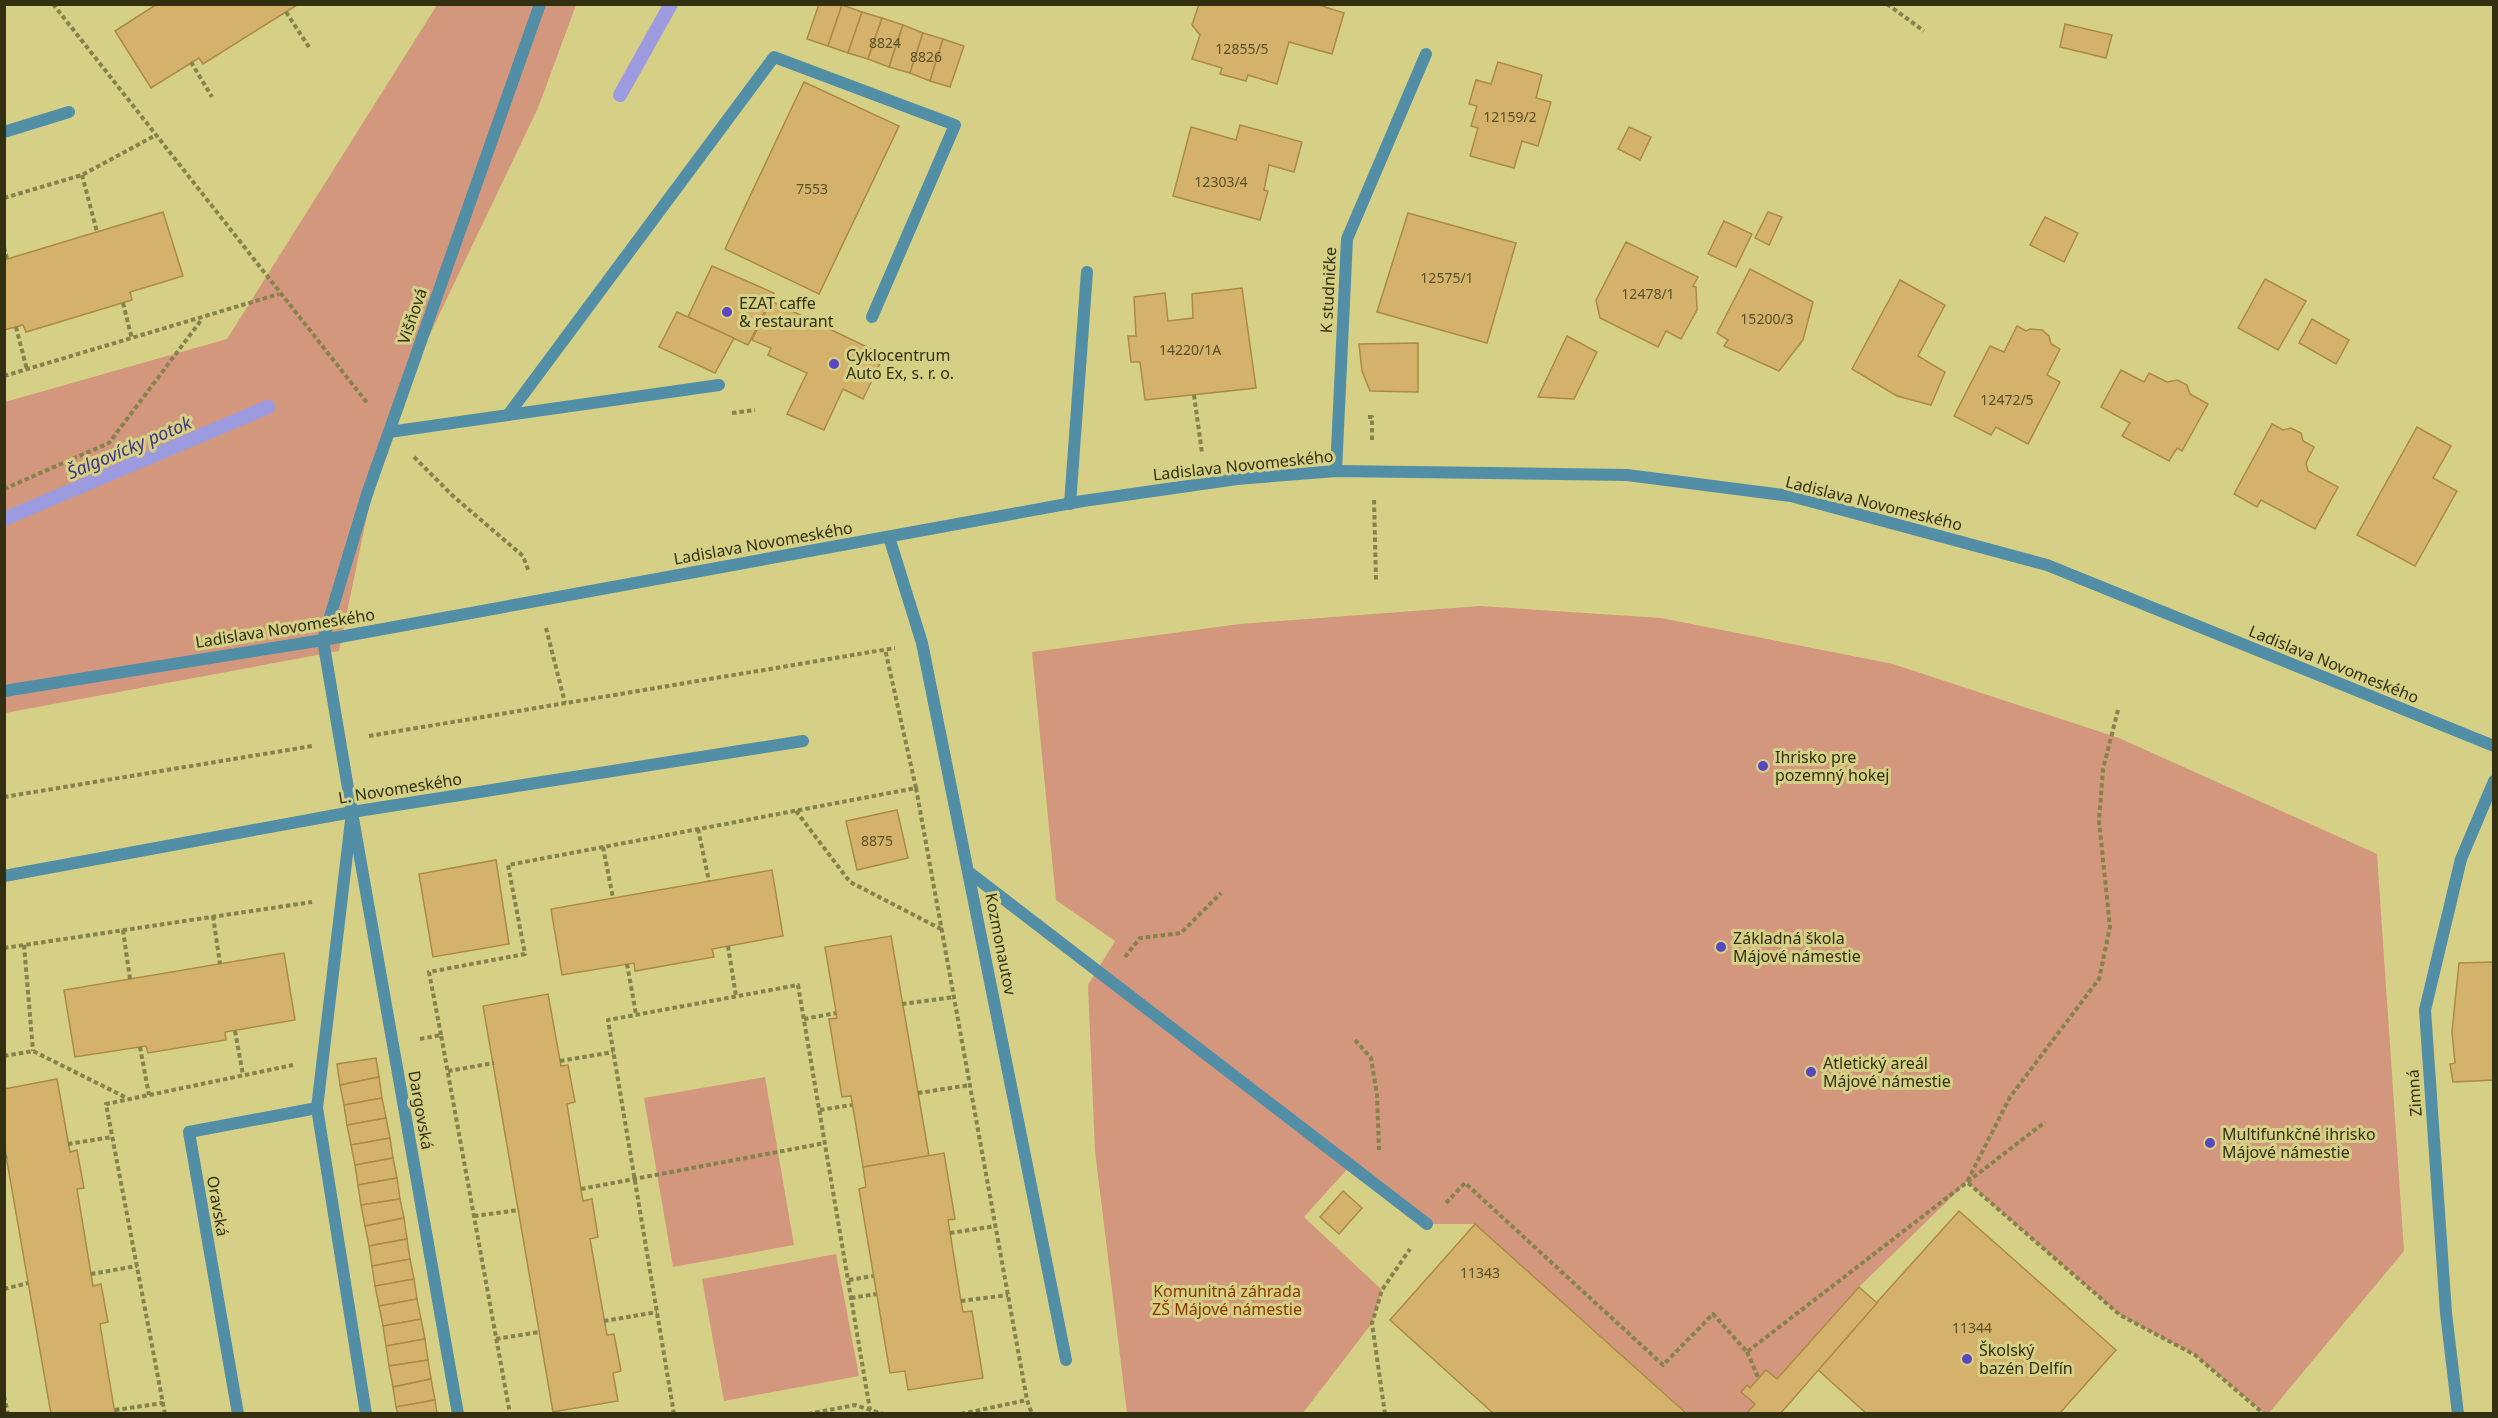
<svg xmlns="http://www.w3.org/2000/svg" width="2498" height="1418" font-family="'Noto Sans',sans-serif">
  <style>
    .green { fill: #d3977d }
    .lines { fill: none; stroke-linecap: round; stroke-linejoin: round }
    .stream { stroke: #9d9bdf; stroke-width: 14 }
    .building { fill: #d4b26b; stroke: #aa8a46; stroke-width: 1.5 }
    .path { stroke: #85824c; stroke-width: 4; stroke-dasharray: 4.5 3; stroke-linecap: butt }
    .service { stroke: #528ea5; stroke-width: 12 }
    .minor { stroke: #528ea5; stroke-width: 12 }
    .tertiary { stroke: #528ea5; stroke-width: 12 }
    .poi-dot { fill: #5947bf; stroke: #d5d085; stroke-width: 2 }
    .labels { text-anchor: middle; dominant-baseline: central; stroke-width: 6; stroke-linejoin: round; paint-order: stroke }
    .number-label { font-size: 14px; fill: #5a5028 }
    .street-label { font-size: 16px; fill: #323011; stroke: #d5d085 }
    .poi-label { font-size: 16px; fill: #323011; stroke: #d5d085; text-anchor: start }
    .park-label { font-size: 16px; fill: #8b3600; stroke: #d5d085 }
    .water-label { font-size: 18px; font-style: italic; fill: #3f3484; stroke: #d5d085 }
  </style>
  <rect width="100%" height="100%" fill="#d5d085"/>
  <!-- green -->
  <g class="green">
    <path d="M437,5H576L538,108L385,428L339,651L5,713V402L227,339Z"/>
    <path d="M1480,606L1661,618L1893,664L2119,738L2377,854L2404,1251L2269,1413H2264L2195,1355L2120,1315L1967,1182L1859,1287L1777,1379L1766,1370L1750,1388L1747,1386L1742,1392L1755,1404L1746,1413H1687L1475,1224H1427L1351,1165L1304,1217L1382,1290L1372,1323L1303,1413H1127L1095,1151L1088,985L1115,941L1056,900L1032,652L1240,624Z"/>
    <path d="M765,1077L794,1245L673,1267L644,1098Z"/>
    <path d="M836,1254L859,1376L724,1401L702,1279Z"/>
  </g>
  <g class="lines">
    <!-- stream -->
    <g class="stream">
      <path d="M620,95L671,4"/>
      <path d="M4,519L268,407"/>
    </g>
  </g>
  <!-- building -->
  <g class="building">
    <path d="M157,4H297V5L203,64L199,58L151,88L115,31Z"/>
    <path d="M819,4L842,5L828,46L807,39Z"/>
    <path d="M1199,4H1316L1344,13L1332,54L1289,42L1277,84L1248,75L1246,81L1220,74L1222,68L1192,59L1200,35L1192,25Z"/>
    <path d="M842,5L862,12L848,53L828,46Z"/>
    <path d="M862,12L882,18L868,59L848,53Z"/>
    <path d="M882,18L903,25L889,67L868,59Z"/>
    <path d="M2065,24L2112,35L2106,58L2060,47Z"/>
    <path d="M903,25L923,33L910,73L889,67Z"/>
    <path d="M923,33L943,39L930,81L910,73Z"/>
    <path d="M943,39L964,46L950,87L930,81Z"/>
    <path d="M1498,62L1542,75L1536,98L1551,102L1538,146L1522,141L1514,168L1470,156L1478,128L1471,126L1477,106L1469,104L1476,80L1491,84Z"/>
    <path d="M804,82L899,126L819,294L725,249Z"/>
    <path d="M1240,125L1302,142L1294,172L1269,165L1264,190L1268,191L1260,220L1173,196L1191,127L1236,140Z"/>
    <path d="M1629,127L1651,137L1640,160L1618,149Z"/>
    <path d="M163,212L183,276L130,292L132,300L26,332L23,325L4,330V260Z"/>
    <path d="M1768,212L1782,217L1769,245L1755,238Z"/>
    <path d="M1408,213L1516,243L1487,343L1377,312Z"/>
    <path d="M2045,217L2078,233L2064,262L2030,245Z"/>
    <path d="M1724,221L1752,234L1736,267L1708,254Z"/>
    <path d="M1626,242L1698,277L1693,286L1696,287L1697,310L1681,339L1666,331L1658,347L1600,318L1596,300Z"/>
    <path d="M712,266L774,293L748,345L688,317Z"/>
    <path d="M1750,269L1813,302L1803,340L1779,371L1724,346L1728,340L1717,333Z"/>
    <path d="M2265,279L2306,301L2278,350L2238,328Z"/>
    <path d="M1900,280L1945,305L1918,356L1945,372L1931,405L1897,396L1852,369Z"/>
    <path d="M1242,288L1256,388L1145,400L1140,362H1131L1128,336H1136L1134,297L1165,293L1168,321L1193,318L1192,294Z"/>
    <path d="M771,301L884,355L863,399L843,389L824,430L787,414L807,373L768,355L771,348L752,340Z"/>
    <path d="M677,312L734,338L715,373L659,347Z"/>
    <path d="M2312,319L2349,340L2336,364L2299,343Z"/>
    <path d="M2017,326L2026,331L2030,329L2042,330L2049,336L2051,344L2060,349L2047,375L2060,382L2028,444L1996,427L1991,435L1954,416L1990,346L2004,352Z"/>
    <path d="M1567,336L1597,352L1574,399L1538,397Z"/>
    <path d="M1418,343V392L1370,391L1362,371L1359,344Z"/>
    <path d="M2121,370L2144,382L2149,373L2167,382L2177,380L2187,385L2190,394L2208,404L2182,451L2177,448L2169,461L2122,436L2130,423L2101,407Z"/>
    <path d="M2272,424L2283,430L2291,428L2301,433L2303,441L2314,447L2306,463L2308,471L2338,487L2315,529L2261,500L2257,507L2234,494Z"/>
    <path d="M2417,427L2451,446L2433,478L2457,491L2415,566L2357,535Z"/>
    <path d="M897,810L908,858L857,870L846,821Z"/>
    <path d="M496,860L509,944L433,957L419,874Z"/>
    <path d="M772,870L783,936L712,949L714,957L635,971L634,963L562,975L551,909Z"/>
    <path d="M891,936L929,1156L863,1167L851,1096L842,1097L829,1019L837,1018L825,947Z"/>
    <path d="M284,953L295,1020L225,1032L226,1040L148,1053L146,1046L75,1057L64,990Z"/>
    <path d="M2494,962V1080L2453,1082L2450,1064L2455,1063L2452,1032L2459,963Z"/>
    <path d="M548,994L561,1066L568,1065L575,1102L567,1104L583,1201L592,1199L598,1237L590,1239L607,1335L614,1334L621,1371L613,1373L618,1401L553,1412L483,1006Z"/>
    <path d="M376,1058L379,1077L340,1085L337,1064Z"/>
    <path d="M379,1077L382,1098L344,1105L340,1085Z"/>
    <path d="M57,1079L70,1152L77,1150L84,1188L77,1189L93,1286L101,1284L108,1322L100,1324L115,1414H51L4,1144V1089Z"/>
    <path d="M382,1098L386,1118L347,1125L344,1105Z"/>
    <path d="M386,1118L390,1138L351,1145L347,1125Z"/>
    <path d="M390,1138L393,1158L355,1165L351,1145Z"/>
    <path d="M944,1153L955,1219L948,1220L961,1301L963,1312L972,1311L983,1378L908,1390L905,1371L890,1373L859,1189L866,1187L863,1167Z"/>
    <path d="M393,1158L397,1178L358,1185L355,1165Z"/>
    <path d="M397,1178L400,1199L361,1205L358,1185Z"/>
    <path d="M1343,1191L1362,1208L1339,1234L1320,1217Z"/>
    <path d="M400,1199L404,1218L365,1226L361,1205Z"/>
    <path d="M1959,1211L2116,1350L2059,1414H1867L1817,1369Z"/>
    <path d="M404,1218L407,1239L369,1246L365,1226Z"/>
    <path d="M1475,1224L1687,1414H1494L1390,1320Z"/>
    <path d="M407,1239L410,1259L372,1266L369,1246Z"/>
    <path d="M410,1259L414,1279L375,1286L372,1266Z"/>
    <path d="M414,1279L417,1299L379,1306L375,1286Z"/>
    <path d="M1859,1287L1877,1303L1780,1414H1746L1755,1404L1741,1392L1747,1385L1750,1388L1766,1370L1777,1379Z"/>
    <path d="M417,1299L421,1319L383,1326L379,1306Z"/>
    <path d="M421,1319L425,1339L386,1346L383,1326Z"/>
    <path d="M425,1339L428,1360L389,1366L386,1346Z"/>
    <path d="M428,1360L431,1379L393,1387L389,1366Z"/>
    <path d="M431,1379L435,1400L396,1407L393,1387Z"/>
    <path d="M435,1400L437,1414H398L396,1407Z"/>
  </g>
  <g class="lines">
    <!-- path -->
    <g class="path">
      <path d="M53,4L368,404"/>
      <path d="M1887,4L1924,31"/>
      <path d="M286,12L309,47"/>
      <path d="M191,62L212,97"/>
      <path d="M82,175L97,232"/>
      <path d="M4,198L82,175L156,135"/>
      <path d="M4,247L7,259"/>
      <path d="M123,303L132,339"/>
      <path d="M16,327L27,370"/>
      <path d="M4,376L279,294"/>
      <path d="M1194,395L1202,453"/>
      <path d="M732,413L755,410"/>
      <path d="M1368,417H1372V442"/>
      <path d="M414,457L453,496L523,556L529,572"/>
      <path d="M4,489L109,443L202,319"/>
      <path d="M1374,500L1376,580"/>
      <path d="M546,628L565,703"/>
      <path d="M2118,710L2103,769L2099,821L2110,927L2099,979L2010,1097L1967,1182L2120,1315L2195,1355L2264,1414"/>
      <path d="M369,736L895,648"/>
      <path d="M916,788L1027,1400L1032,1414"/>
      <path d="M4,797L312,746"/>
      <path d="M796,811L850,882L941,929"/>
      <path d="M698,829L709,881"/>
      <path d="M603,847L613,898"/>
      <path d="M213,916L220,964"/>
      <path d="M123,930L130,979"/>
      <path d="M24,945L33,1051"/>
      <path d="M728,946L736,996"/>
      <path d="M4,948L312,902"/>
      <path d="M1125,957L1140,938L1181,933L1221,893"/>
      <path d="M627,964L636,1014"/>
      <path d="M902,1004L954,997"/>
      <path d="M804,1019L836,1013"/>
      <path d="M235,1031L243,1075"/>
      <path d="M441,1035L429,972L525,954L508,865L916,788L885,649"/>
      <path d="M420,1039L441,1035L510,1414"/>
      <path d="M1355,1040L1371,1058L1377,1095L1379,1150"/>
      <path d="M140,1047L149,1095"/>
      <path d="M4,1056L33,1051L127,1098"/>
      <path d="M560,1061L613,1052"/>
      <path d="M448,1071L494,1063"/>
      <path d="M918,1093L970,1085"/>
      <path d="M820,1110L852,1105"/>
      <path d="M68,1144L112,1137"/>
      <path d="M4,1157L7,1156"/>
      <path d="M581,1189L825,1143"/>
      <path d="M1446,1203L1465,1183L1663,1365L1713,1314L1747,1352L2045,1122"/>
      <path d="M474,1216L519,1210"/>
      <path d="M950,1233L996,1226"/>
      <path d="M91,1274L137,1266"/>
      <path d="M849,1280L873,1276"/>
      <path d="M4,1289L28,1283"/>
      <path d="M851,1298L876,1294"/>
      <path d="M961,1301L1008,1295"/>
      <path d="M604,1321L657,1312"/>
      <path d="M496,1339L539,1332"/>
      <path d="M1747,1352L1758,1377"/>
      <path d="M4,1396L8,1414"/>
      <path d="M115,1410L163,1403"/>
      <path d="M165,1414L106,1104L293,1065"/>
      <path d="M674,1414L608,1020L798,985L870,1410"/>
      <path d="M808,1414L855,1405L883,1414"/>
      <path d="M961,1414L1027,1400"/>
      <path d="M1385,1414L1372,1323L1382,1290L1410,1249"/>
    </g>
    <!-- service -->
    <g class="service">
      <path d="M508,415L774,57L955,125L872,317"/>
      <path d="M389,432L719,385"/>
      <path d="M1070,504L1087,272"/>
      <path d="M353,818L458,1414"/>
      <path d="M970,873L1427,1224"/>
      <path d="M4,876L352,812L803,741"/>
      <path d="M238,1414L189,1132L317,1108"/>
    </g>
    <!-- minor -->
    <g class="minor">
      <path d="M4,132L69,112"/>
      <path d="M1336,471L1347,239L1426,54"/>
      <path d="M889,537L922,643L1066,1360"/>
      <path d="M366,1414L317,1108L352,812L323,640L367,494L540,4"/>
      <path d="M2458,1414L2446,1313L2425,1010L2461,859L2494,781"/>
    </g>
    <!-- tertiary -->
    <path class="tertiary" d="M4,691L323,640L1083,501L1237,479L1336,471L1627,475L1791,496L2047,565L2494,746"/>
  </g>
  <!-- markers -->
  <g class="poi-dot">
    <circle cx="727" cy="312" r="6"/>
    <circle cx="834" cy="364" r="6"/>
    <circle cx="1763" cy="766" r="6"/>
    <circle cx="1721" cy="947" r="6"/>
    <circle cx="1811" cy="1072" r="6"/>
    <circle cx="2210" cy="1143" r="6"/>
    <circle cx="1967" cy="1359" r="6"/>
  </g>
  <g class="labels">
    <!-- number labels -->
    <g class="number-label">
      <text x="885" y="42">8824</text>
      <text x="1242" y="48">12855/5</text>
      <text x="926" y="56">8826</text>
      <text x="1510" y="116">12159/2</text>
      <text x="1221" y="181">12303/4</text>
      <text x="812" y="188">7553</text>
      <text x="1447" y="277">12575/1</text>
      <text x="1648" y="293">12478/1</text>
      <text x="1767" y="318">15200/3</text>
      <text x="1190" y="349">14220/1A</text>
      <text x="2007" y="399">12472/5</text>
      <text x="877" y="840">8875</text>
      <text x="1480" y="1272">11343</text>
      <text x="1972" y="1327">11344</text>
    </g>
    <!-- street labels -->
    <g class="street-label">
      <text transform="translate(1328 290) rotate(-87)">K studničke</text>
      <text transform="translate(412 316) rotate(-71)">Višňová</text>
      <text transform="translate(1243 465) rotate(-6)">Ladislava Novomeského</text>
      <text transform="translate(1874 503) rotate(14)">Ladislava Novomeského</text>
      <text transform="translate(763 543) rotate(-10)">Ladislava Novomeského</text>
      <text transform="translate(285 628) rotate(-9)">Ladislava Novomeského</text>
      <text transform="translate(2334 664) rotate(22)">Ladislava Novomeského</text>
      <text transform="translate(400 788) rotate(-9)">L. Novomeského</text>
      <text transform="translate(1001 944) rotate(79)">Kozmonautov</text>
      <text transform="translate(2414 1093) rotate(-94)">Zimná</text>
      <text transform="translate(421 1110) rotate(80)">Dargovská</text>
      <text transform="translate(218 1206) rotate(80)">Oravská</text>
    </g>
    <!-- poi labels -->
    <g class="poi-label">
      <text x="739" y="303">EZAT caffe<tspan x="739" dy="18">&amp; restaurant</tspan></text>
      <text x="846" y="355">Cyklocentrum<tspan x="846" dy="18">Auto Ex, s. r. o.</tspan></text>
      <text x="1775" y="757">Ihrisko pre<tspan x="1775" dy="18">pozemný hokej</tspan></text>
      <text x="1733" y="938">Základná škola<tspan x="1733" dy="18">Májové námestie</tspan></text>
      <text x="1823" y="1063">Atletický areál<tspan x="1823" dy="18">Májové námestie</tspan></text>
      <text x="2222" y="1134">Multifunkčné ihrisko<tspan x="2222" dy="18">Májové námestie</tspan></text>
      <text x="1979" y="1350">Školský<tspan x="1979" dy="18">bazén Delfín</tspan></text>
    </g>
    <!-- park labels -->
    <g class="park-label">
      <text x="1227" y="1291">Komunitná záhrada<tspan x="1227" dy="18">ZŠ Májové námestie</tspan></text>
    </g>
    <!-- water labels -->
    <g class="water-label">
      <text transform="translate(129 447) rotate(-23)">Šalgovícky potok</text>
    </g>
  </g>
  <!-- border -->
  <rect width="2498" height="1418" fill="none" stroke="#323011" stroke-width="12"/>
</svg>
